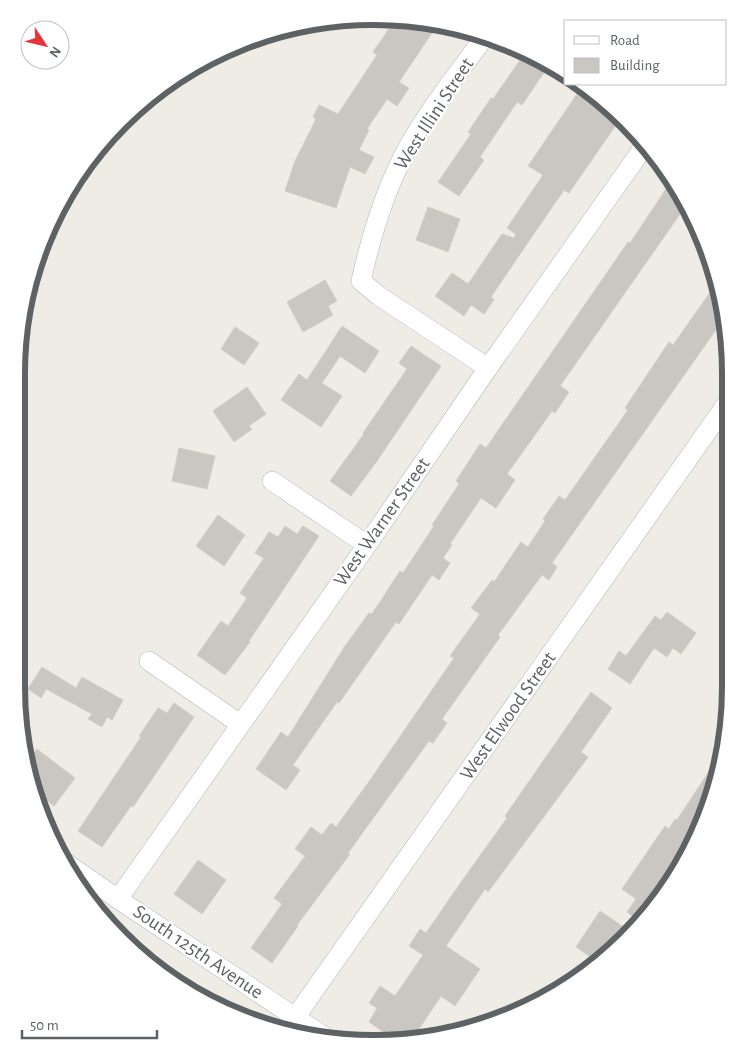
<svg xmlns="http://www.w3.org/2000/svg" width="747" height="1060" font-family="'Alegreya Sans',sans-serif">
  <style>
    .building { fill: #cac7c2; stroke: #d4cdc3 }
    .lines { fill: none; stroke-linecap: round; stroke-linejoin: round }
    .minor-casing { stroke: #b2b6ba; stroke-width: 20 }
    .minor { stroke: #fff; stroke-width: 19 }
    .labels { text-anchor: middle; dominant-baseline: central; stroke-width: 4.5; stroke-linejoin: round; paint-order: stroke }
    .street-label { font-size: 20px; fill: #5d6265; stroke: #fff }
    .rim { fill: none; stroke: #5d6265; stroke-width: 6 }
  </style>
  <rect width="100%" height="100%" fill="#efece5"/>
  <!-- building -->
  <g class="building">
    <path d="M397,17L438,24L399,82L409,88L397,106L387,99L367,129L369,130L359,150L374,157L365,174L350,167L336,208L285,191L295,161L316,119L313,117L319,105L338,114L377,55L373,52Z"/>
    <path d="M525,53L547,68L522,105L517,102L480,157L484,160L459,196L438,182L471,134L468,132L491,98L493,99Z"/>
    <path d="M577,94L618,122L569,193L564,190L533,235L491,297L494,300L484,314L471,305L464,316L435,296L452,273L468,284L502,234L514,238L516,234L507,228L543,175L528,166Z"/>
    <path d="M670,183L685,207L560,386L569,392L555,413L552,411L507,474L515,480L496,508L481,498L450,544L452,545L443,558L450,563L439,580L432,575L399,624L396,622L339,703L337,702L293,765L300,770L286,790L256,769L281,732L288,737L345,646L369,613L372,614L400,571L403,573L434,526L432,525L459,484L456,481L480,444L486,448L628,242L630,243Z"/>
    <path d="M428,207L460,219L448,252L416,240Z"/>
    <path d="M325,280L337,301L328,306L333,315L303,332L287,302Z"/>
    <path d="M716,284L725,317L552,563L557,567L549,580L542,575L498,635L500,637L442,719L447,723L433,743L429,741L348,853L350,854L297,925L298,926L272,963L251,948L282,904L274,898L305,856L295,849L311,827L322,835L331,823L336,827L368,783L454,658L450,656L480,614L471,608L492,580L494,582L521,542L528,547L545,521L543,519L559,496L565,500L628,410L625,408L669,342L673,345Z"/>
    <path d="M342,326L379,351L365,373L340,356L322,383L342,396L321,427L281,400L299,374L307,380Z"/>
    <path d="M235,327L259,343L244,365L221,349Z"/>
    <path d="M411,346L441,366L377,461L351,496L330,481L364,434L363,433L407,369L399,363Z"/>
    <path d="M247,387L266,414L249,426L252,429L234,442L213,411Z"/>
    <path d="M179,448L215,456L207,489L172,481Z"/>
    <path d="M218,515L245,535L224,566L196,546Z"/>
    <path d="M285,526L297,534L303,526L319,536L249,641L250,642L225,675L197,655L221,621L228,626L247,598L240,593L264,558L255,553L269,532L278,537Z"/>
    <path d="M667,612L696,633L681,654L673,648L667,657L654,648L630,684L608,669L619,651L626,656L655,616L661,620Z"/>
    <path d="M42,667L76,688L82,677L123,700L112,720L107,717L102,727L88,719L92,714L46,689L41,698L28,689Z"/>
    <path d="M591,692L612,708L581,752L588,757L488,892L485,889L446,946L480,969L455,1006L441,996L417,1032L427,1039L420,1041H397L369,1022L377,1008L369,1003L380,986L395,996L423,955L409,946L420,929L426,933L459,885L507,818L505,816Z"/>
    <path d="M174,703L194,717L133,807L131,806L102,847L78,831L141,737L139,736L158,708L167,713Z"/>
    <path d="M37,749L75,778L54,806L34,791L31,786L37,778L27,771L26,763Z"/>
    <path d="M723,750L719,779L694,844L692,848L688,845L661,886L666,890L657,904L640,922L627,912L636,899L622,889L665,826L669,829L675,819L677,820Z"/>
    <path d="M198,860L226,880L202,914L174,894Z"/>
    <path d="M600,911L628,930L616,948L609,955L598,962L576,947Z"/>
  </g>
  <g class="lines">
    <defs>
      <g id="minor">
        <path d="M485,36C456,77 420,120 399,165C381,202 370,241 361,281L379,296L488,368"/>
        <path d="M272,481L367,545"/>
        <path d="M149,661L240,724"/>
        <path d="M66,863L118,899L331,1041"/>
        <path d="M118,899L367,545L488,368L646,144"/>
        <path d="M287,1029L728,402"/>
      </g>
    </defs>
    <!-- minor casing -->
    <use href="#minor" class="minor-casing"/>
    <!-- minor -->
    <use href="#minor" class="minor"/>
  </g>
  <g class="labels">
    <!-- street labels -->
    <g class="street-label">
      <text transform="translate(434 114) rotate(-57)">West Illini Street</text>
      <text transform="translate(382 522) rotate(-55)">West Warner Street</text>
      <text transform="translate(508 716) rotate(-55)">West Elwood Street</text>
      <text transform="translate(198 952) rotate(34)">South 125th Avenue</text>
    </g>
  </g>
  <!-- crop -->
  <path d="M0 0H747V1060H0ZM373 25H374A348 348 0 0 1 722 373V687A348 348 0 0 1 374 1035H373A348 348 0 0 1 25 687V373A348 348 0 0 1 373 25Z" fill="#fff" fill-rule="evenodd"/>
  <path class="rim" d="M373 25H374A348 348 0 0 1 722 373V687A348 348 0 0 1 374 1035H373A348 348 0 0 1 25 687V373A348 348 0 0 1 373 25Z"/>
  <!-- legend -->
  <rect x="564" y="20" width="162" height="65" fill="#ffffff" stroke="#bec0c1"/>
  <rect x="574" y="36" width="25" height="8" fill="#ffffff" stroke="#bec0c1"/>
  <text x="610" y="45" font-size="15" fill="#5d6265">Road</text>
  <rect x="574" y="58" width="25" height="15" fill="#cac7c2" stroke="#bec0c1"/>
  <text x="610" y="70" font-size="15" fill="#5d6265">Building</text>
  <!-- north arrow -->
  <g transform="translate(45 45) rotate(125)"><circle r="24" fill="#ffffff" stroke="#bec0c1"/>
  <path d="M0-4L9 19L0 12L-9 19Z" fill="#e7333a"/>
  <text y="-8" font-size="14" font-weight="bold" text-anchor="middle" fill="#5d6265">N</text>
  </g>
  <!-- scale -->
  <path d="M22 1030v8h135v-8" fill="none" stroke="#5d6265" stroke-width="2.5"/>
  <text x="30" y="1030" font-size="15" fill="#5d6265" stroke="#ffffff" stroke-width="4" paint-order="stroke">50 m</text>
</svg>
